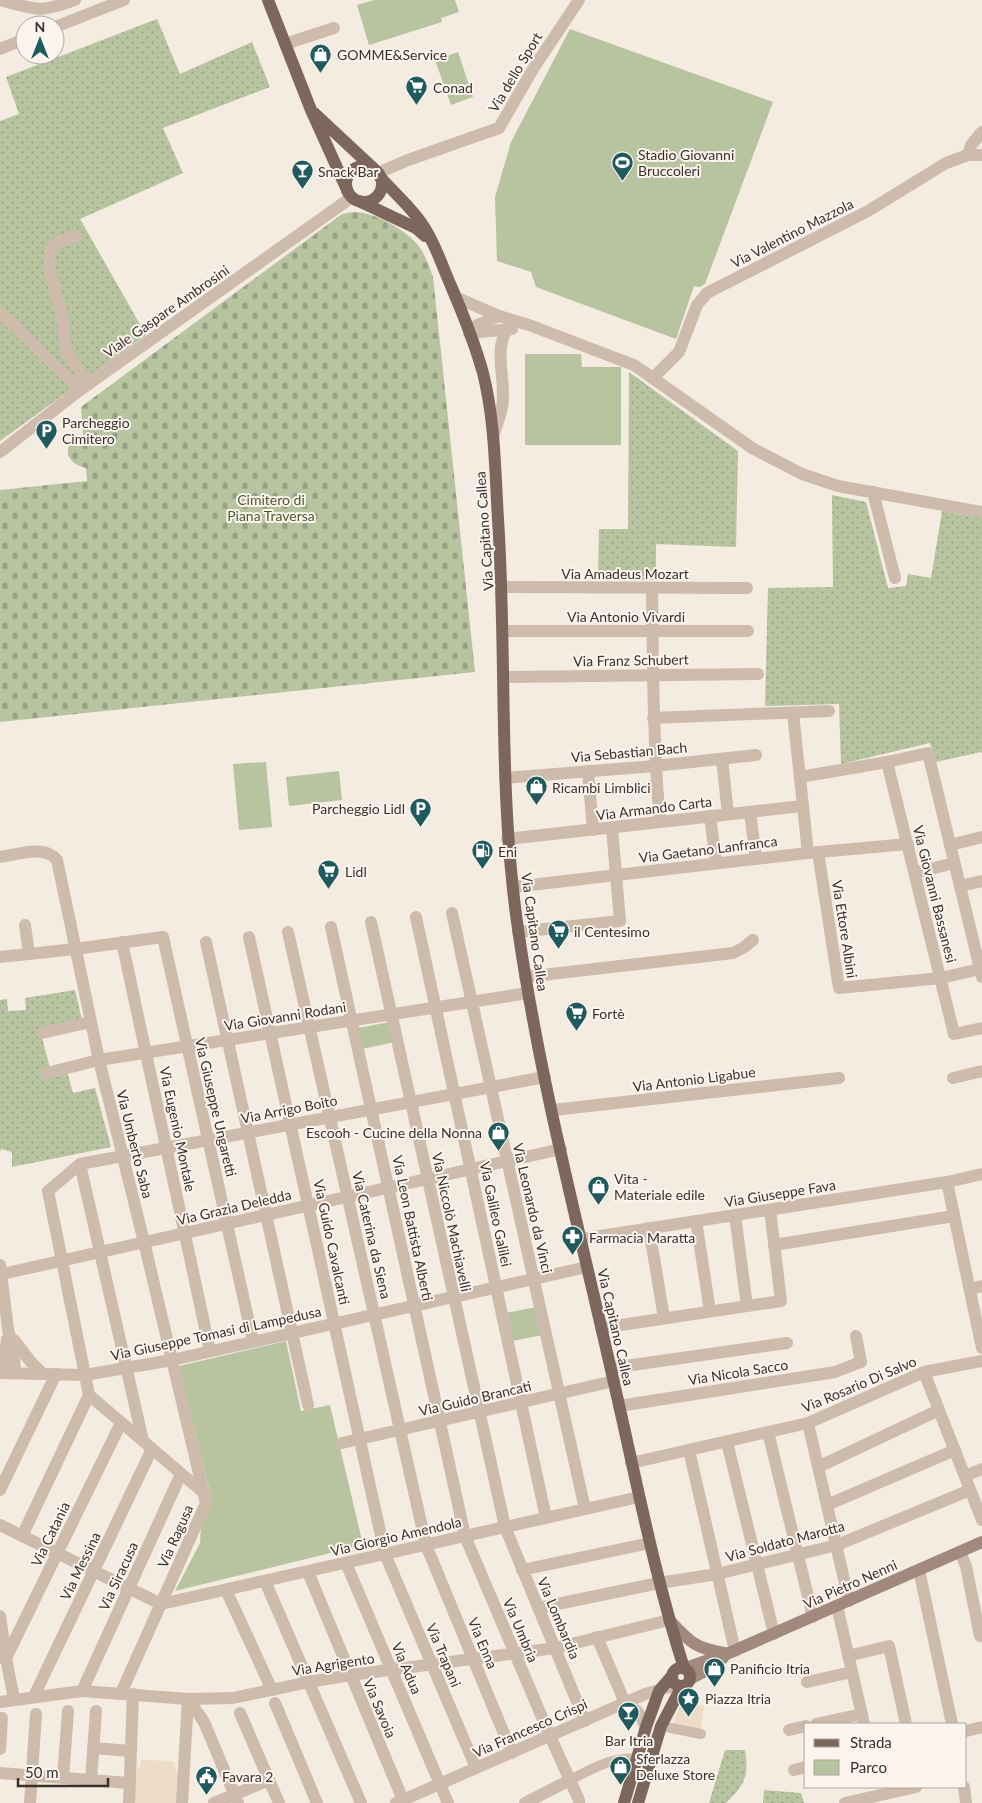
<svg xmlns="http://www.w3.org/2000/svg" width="982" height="1803" font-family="Lato,sans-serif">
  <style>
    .grass { fill: url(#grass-dots) }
    .cemetery { fill: url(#cemetery-stones) }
    .green { fill: #b8c4a0 }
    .plaza { fill: #ecdcc8 }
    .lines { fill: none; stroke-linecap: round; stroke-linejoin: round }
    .pedestrian { stroke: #cdbbac; stroke-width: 10 }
    .minor { stroke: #cdbbac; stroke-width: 12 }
    .secondary { stroke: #a18a7d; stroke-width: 12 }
    .primary { stroke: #7d675c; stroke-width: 12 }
    .labels { text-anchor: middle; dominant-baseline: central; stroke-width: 4; stroke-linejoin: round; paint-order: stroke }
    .poi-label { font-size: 14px; fill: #3b302b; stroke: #fbf5ee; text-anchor: start }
    .street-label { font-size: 14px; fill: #3b302b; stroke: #fbf5ee }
    .park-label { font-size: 14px; fill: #4a5a2e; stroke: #fbf5ee }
  </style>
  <defs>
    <pattern id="grass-dots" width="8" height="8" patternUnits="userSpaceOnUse" patternTransform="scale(1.25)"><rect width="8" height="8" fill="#b8c4a0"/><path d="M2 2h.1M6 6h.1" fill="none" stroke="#97a083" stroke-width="1.8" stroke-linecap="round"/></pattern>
    <pattern id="cemetery-stones" width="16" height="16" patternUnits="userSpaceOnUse" patternTransform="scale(1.25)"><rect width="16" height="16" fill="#b8c4a0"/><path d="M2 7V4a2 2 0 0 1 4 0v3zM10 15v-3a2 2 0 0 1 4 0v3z" fill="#97a083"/></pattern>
  </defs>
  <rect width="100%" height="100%" fill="#f4ebe1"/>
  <!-- grass -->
  <g class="grass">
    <path d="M157,19L180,74L252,42L270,87L163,128L183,173L80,219L146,335L0,441V121L19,114L6,77Z"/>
    <path d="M629,372L738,451L736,547L656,544V580H598L599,529H628Z"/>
    <path d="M832,495L866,502L888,588L906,586L908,574L931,578L942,511L982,518V753L981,752L936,762L930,743L841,764L839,704L765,706L768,588L833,587Z"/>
    <path d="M75,990L83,1024L42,1038L50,1068H66L73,1093L95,1088L111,1147L12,1167V1152L1,1149L0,1152V1000L7,999L8,1011L26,1010L25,998Z"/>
    <path d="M725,1750H745C749,1777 745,1784 726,1803H709Z"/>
    <path d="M764,1790L801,1793L804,1803H763Z"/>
  </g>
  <!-- cemetery -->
  <path class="cemetery" d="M354,212C375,212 404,229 418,245C425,254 429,266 433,277L475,672L0,722V490L87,481L86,468C69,463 63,454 72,439L83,435L81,407L342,214Z"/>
  <!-- green -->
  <g class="green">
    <path d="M374,0H455L459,12L441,18L442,22L369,45L357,5Z"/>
    <path d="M570,29L773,102L705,284L700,287L694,286L676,339L536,287L531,272L497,261L495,197L511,142Z"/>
    <path d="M458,52L473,97L451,105L435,60Z"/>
    <path d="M525,354H581L582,367H621V445H525Z"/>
    <path d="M266,762L272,827L239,830L233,764Z"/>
    <path d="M339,771L342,800L289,806L286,777Z"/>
    <path d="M390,1022L395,1042L362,1049L358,1028Z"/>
    <path d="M537,1307L543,1335L512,1341L506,1313Z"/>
    <path d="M286,1341L301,1411L330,1405L363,1545L175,1591L200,1543L201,1527L211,1497L179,1366Z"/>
  </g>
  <!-- plaza -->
  <g class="plaza">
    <path d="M683,1699L704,1706L700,1738L680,1734L675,1735L670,1731Z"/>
    <path d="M141,1760L173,1761L180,1779L177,1803H132L136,1769L140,1768Z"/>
  </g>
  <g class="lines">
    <!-- pedestrian -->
    <g class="pedestrian">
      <path d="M661,1726L701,1734"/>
      <path d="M570,1780C588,1771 615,1755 636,1759"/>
    </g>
    <!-- minor -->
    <g class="minor">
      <path d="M0,0C36,9 38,14 75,0"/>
      <path d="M55,27L124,0"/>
      <path d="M285,44L334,28"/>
      <path d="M0,49L25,39"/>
      <path d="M968,155L971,145L982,132"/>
      <path d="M378,173L408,160L499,128L533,69L579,0"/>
      <path d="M76,236L56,243L51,248L49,261V269L62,314L66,351L89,384"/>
      <path d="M455,297L499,316L529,325L634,365L752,448L802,474L838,486L982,512"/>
      <path d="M0,312L80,390"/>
      <path d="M469,333L512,329"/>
      <path d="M469,333L477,325L499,316"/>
      <path d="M653,378L679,352L697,305L707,293L868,211L946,163L968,155H982"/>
      <path d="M493,437C496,427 500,417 502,407C507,384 493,350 507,330"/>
      <path d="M0,452L80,390L352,197"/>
      <path d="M873,492L895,578"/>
      <path d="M503,587L747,588"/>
      <path d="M652,588C653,666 653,744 660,822"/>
      <path d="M503,631H748"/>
      <path d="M504,677L758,674"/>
      <path d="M793,713L808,853"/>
      <path d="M653,718L829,711"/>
      <path d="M722,759L728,814"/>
      <path d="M887,762L954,1034L982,1028"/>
      <path d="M588,771L593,830"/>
      <path d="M800,777L887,762L928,753L982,977"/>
      <path d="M505,778L655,766L756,755"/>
      <path d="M750,812L756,859"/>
      <path d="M710,816L716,863"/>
      <path d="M507,839L803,806"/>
      <path d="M950,845L982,837"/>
      <path d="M818,852L839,988L941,978L980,969"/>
      <path d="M0,857C17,855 45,844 57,860L99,1060L144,1242L206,1503L121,1693"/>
      <path d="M915,873L954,863"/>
      <path d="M960,886L982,881"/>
      <path d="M513,887L808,853L908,844"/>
      <path d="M452,913L585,1509"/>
      <path d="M416,917L546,1518"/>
      <path d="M371,922L505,1527L585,1721"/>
      <path d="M25,925L29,954"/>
      <path d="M331,927L465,1536L550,1736L579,1800V1803"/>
      <path d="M288,932L426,1545L512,1753"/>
      <path d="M518,932L620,921L612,828"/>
      <path d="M249,937L385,1554L476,1768"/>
      <path d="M122,942L210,1351"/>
      <path d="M206,942L308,1405"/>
      <path d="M0,957L75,949L163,937L253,1341"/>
      <path d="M525,977L733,953L743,948L753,940"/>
      <path d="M42,1033L91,1022"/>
      <path d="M47,1073L99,1060L528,993"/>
      <path d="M953,1078L982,1071"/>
      <path d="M553,1110L839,1078"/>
      <path d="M80,1164L143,1441"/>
      <path d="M947,1182L982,1348"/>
      <path d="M735,1215L747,1306"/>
      <path d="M696,1221L710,1311"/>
      <path d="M649,1228L664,1318"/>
      <path d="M581,1239L947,1182L982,1174"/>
      <path d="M774,1245L954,1216"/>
      <path d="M0,1265L8,1329L14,1355L15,1372"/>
      <path d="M2,1274L561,1149"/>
      <path d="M970,1289L982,1286"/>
      <path d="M601,1328L781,1301L770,1210"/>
      <path d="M14,1340L30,1361L43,1374"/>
      <path d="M611,1368L787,1343"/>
      <path d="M924,1372L982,1520"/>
      <path d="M0,1373L85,1375L172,1360L587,1267"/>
      <path d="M6,1373L4,1365L7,1339"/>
      <path d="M619,1406L835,1372L861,1362L856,1336"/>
      <path d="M808,1423L849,1601"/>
      <path d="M768,1432L813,1617"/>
      <path d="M727,1442L774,1634"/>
      <path d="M342,1443L614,1381"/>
      <path d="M689,1450L735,1651"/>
      <path d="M631,1463L808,1423L924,1372L982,1361"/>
      <path d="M818,1467L939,1410"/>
      <path d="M965,1476L982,1469"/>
      <path d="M0,1490L56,1374"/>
      <path d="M204,1493L89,1395L48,1191L80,1164L545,1077"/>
      <path d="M827,1505L955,1450"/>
      <path d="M0,1525L161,1604L639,1497"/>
      <path d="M22,1536L89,1395"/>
      <path d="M960,1552L966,1566L980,1636"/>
      <path d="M346,1563L448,1803"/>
      <path d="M522,1570L650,1543"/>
      <path d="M919,1570L952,1724"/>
      <path d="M308,1572L403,1800"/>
      <path d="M265,1581L361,1803"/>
      <path d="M226,1590L272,1690"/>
      <path d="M837,1606L864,1724"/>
      <path d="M538,1608L659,1583L717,1574L837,1545L970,1490"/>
      <path d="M0,1616L6,1658L14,1699"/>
      <path d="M597,1637L625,1703L638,1712L646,1727"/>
      <path d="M848,1656L889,1646L906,1724"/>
      <path d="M0,1658H6L121,1423"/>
      <path d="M807,1682L852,1672"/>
      <path d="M82,1691L181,1474"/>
      <path d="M34,1696L152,1449"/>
      <path d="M188,1699L204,1722L238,1803"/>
      <path d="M0,1702L82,1691L188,1699L233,1698L309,1682L351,1675L555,1648L669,1620"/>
      <path d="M275,1703L317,1803"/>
      <path d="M240,1713L279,1803"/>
      <path d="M816,1724L862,1714"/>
      <path d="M789,1730L806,1726"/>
      <path d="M966,1731L982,1727"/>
      <path d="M93,1748L131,1751"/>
      <path d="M0,1749L2,1718"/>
      <path d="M794,1770L806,1767"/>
      <path d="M0,1773L129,1783"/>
      <path d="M63,1778L68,1711"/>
      <path d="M91,1780L96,1711"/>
      <path d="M964,1787L966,1803"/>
      <path d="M30,1803L36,1714"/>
      <path d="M129,1803L133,1694"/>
      <path d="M182,1803L188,1699"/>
      <path d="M214,1803L269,1780"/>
      <path d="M396,1803L645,1694L677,1685"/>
      <path d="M525,1803L570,1780"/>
      <path d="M845,1803L916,1787"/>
    </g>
    <!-- secondary -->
    <g class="secondary">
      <path d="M669,1620C689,1641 694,1648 724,1653"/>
      <path d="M686,1668L729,1653L982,1542"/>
      <path d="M690,1679L711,1668L723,1658"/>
    </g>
    <!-- primary -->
    <g class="primary">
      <path d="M268,0L311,110L348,192"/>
      <path d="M314,113L373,168"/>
      <circle cx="364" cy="184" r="18"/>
      <path d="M380,177C392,190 406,203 417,217C433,237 441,263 451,286C463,314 475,344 483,373C495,420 495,471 498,519C507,656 498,793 518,929C540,1082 580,1232 614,1383C636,1478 654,1574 684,1668"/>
      <path d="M359,201L416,228L425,236"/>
      <circle cx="681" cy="1677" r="9"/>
      <path d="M624,1803L646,1727L659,1691L671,1677"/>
      <path d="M638,1803L661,1726L682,1686"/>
    </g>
  </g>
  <!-- icons -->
  <defs>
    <symbol id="shop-pin" viewBox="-11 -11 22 30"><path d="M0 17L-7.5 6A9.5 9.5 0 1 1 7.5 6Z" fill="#1f5a5e" stroke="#fbf5ee"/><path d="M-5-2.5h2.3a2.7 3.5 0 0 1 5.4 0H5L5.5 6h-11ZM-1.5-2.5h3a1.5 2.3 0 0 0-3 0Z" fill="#fff"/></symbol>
    <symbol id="supermarket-pin" viewBox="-11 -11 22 30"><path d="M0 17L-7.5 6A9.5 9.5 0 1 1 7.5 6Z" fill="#1f5a5e" stroke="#fbf5ee"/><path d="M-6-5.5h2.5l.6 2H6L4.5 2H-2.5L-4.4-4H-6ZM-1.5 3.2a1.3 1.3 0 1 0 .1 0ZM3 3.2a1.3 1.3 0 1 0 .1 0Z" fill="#fff"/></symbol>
    <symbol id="stadium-pin" viewBox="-11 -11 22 30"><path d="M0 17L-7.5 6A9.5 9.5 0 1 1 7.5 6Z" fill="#1f5a5e" stroke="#fbf5ee"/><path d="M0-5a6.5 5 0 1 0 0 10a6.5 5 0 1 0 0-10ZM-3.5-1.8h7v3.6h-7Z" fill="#fff"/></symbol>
    <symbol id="bar-pin" viewBox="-11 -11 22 30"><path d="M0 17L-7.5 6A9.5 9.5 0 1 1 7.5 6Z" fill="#1f5a5e" stroke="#fbf5ee"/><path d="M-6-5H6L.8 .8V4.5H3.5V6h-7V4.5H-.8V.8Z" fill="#fff"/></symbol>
    <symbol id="parking-pin" viewBox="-11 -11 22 30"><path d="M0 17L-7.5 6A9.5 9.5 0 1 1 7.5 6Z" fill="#1f5a5e" stroke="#fbf5ee"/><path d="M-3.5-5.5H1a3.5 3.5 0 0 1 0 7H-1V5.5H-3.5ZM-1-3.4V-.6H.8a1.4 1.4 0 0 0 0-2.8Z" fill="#fff"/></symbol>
    <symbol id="fuel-pin" viewBox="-11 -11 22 30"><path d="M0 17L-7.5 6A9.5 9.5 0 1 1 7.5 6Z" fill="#1f5a5e" stroke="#fbf5ee"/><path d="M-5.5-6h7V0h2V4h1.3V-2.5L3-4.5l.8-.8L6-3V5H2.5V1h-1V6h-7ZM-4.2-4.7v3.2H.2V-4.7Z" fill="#fff"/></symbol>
    <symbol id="pharmacy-pin" viewBox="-11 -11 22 30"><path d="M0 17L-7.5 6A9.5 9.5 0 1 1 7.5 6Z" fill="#1f5a5e" stroke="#fbf5ee"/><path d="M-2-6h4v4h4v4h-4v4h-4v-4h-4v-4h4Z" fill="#fff"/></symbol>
    <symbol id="sight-pin" viewBox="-11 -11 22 30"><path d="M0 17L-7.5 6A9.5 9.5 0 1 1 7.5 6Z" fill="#1f5a5e" stroke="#fbf5ee"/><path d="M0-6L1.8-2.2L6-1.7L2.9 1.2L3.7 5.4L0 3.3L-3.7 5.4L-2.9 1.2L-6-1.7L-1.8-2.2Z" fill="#fff"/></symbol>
    <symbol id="civic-pin" viewBox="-11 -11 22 30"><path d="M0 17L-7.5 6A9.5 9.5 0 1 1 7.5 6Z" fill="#1f5a5e" stroke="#fbf5ee"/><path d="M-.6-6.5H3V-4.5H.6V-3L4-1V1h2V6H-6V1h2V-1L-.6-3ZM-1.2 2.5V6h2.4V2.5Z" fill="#fff"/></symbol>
  </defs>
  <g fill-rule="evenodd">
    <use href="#shop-pin" x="308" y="42" width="25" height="34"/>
    <use href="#supermarket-pin" x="404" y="74" width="25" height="34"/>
    <use href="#stadium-pin" x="610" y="150" width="25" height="34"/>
    <use href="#bar-pin" x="290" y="158" width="25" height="34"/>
    <use href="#parking-pin" x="34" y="418" width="25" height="34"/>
    <use href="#shop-pin" x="524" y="774" width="25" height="34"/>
    <use href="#parking-pin" x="408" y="796" width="25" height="34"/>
    <use href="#fuel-pin" x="470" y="838" width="25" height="34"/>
    <use href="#supermarket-pin" x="316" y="858" width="25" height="34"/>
    <use href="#supermarket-pin" x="546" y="918" width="25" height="34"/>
    <use href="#supermarket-pin" x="564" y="1000" width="25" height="34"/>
    <use href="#shop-pin" x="486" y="1120" width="25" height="34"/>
    <use href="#shop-pin" x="586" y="1174" width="25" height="34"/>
    <use href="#pharmacy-pin" x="560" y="1224" width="25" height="34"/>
    <use href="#shop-pin" x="702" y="1656" width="25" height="34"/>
    <use href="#sight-pin" x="676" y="1686" width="25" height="34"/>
    <use href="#bar-pin" x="616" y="1700" width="25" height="34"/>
    <use href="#shop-pin" x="608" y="1754" width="25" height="34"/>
    <use href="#civic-pin" x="194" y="1764" width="25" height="34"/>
  </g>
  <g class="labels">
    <!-- poi labels -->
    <g class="poi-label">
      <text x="337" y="54">GOMME&amp;Service</text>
      <text x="433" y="87">Conad</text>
      <text x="638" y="154">Stadio Giovanni<tspan x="638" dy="16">Bruccoleri</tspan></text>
      <text x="318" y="171">Snack Bar</text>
      <text x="62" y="422">Parcheggio<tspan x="62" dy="16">Cimitero</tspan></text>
      <text x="552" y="787">Ricambi Limblici</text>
      <text x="405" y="808" text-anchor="end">Parcheggio Lidl</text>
      <text x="498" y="851">Eni</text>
      <text x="345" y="871">Lidl</text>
      <text x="574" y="931">il Centesimo</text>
      <text x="592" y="1013">Fortè</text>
      <text x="482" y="1132" text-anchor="end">Escooh - Cucine della Nonna</text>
      <text x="614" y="1178">Vita -<tspan x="614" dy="16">Materiale edile</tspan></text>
      <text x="589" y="1237">Farmacia Maratta</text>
      <text x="730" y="1668">Panificio Itria</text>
      <text x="705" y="1698">Piazza Itria</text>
      <text x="629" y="1740" text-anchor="middle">Bar Itria</text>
      <text x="636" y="1758">Sferlazza<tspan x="636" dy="16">Deluxe Store</tspan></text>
      <text x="222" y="1776">Favara 2</text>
    </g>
    <!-- street labels -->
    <g class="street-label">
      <text transform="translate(515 72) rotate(-59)">Via dello Sport</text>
      <text transform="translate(792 233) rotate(-27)">Via Valentino Mazzola</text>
      <text transform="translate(166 311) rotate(-35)">Viale Gaspare Ambrosini</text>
      <text transform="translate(484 531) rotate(-94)">Via Capitano Callea</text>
      <text x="625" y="573">Via Amadeus Mozart</text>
      <text x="626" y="616">Via Antonio Vivardi</text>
      <text transform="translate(631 660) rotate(-1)">Via Franz Schubert</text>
      <text transform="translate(629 752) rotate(-5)">Via Sebastian Bach</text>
      <text transform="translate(654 808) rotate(-7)">Via Armando Carta</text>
      <text transform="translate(708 849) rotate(-7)">Via Gaetano Lanfranca</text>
      <text transform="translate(935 894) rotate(76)">Via Giovanni Bassanesi</text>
      <text transform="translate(845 929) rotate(81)">Via Ettore Albini</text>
      <text transform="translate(535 932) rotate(82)">Via Capitano Callea</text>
      <text transform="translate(285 1016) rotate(-9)">Via Giovanni Rodani</text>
      <text transform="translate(694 1079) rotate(-7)">Via Antonio Ligabue</text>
      <text transform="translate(216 1107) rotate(77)">Via Giuseppe Ungaretti</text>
      <text transform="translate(289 1109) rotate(-11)">Via Arrigo Boito</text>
      <text transform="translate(178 1129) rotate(78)">Via Eugenio Montale</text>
      <text transform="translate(135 1144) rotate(76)">Via Umberto Saba</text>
      <text transform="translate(780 1193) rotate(-9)">Via Giuseppe Fava</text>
      <text transform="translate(234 1207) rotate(-13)">Via Grazia Deledda</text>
      <text transform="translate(533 1208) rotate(77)">Via Leonardo da Vinci</text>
      <text transform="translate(496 1214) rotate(78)">Via Galileo Galilei</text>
      <text transform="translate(452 1222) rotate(78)">Via Niccolò Machiavelli</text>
      <text transform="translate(413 1228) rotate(78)">Via Leon Battista Alberti</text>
      <text transform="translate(372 1235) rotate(77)">Via Caterina da Siena</text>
      <text transform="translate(332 1242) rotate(78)">Via Guido Cavalcanti</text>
      <text transform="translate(616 1327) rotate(77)">Via Capitano Callea</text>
      <text transform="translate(216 1333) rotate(-12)">Via Giuseppe Tomasi di Lampedusa</text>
      <text transform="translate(738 1372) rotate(-9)">Via Nicola Sacco</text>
      <text transform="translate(859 1384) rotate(-23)">Via Rosario Di Salvo</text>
      <text transform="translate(475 1398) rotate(-13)">Via Guido Brancati</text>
      <text transform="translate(50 1534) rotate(-64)">Via Catania</text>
      <text transform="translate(175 1536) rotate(-66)">Via Ragusa</text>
      <text transform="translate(396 1536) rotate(-13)">Via Giorgio Amendola</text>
      <text transform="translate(785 1541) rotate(-15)">Via Soldato Marotta</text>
      <text transform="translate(80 1566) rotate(-64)">Via Messina</text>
      <text transform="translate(118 1576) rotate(-65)">Via Siracusa</text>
      <text transform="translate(850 1584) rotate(-24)">Via Pietro Nenni</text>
      <text transform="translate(559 1618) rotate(67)">Via Lombardia</text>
      <text transform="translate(521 1630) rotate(67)">Via Umbria</text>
      <text transform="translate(483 1643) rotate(67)">Via Enna</text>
      <text transform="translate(444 1655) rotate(67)">Via Trapani</text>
      <text transform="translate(333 1664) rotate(-9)">Via Agrigento</text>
      <text transform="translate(407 1668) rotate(67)">Via Adua</text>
      <text transform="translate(380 1708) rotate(67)">Via Savoia</text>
      <text transform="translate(530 1728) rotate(-24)">Via Francesco Crispi</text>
    </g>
    <!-- park labels -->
    <g class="park-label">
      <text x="271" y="499">Cimitero di<tspan x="271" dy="16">Piana Traversa</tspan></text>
    </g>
  </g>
  <!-- legend -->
  <rect x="804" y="1723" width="162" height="65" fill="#fbf5ee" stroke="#aea6a0"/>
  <rect x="814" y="1739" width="25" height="8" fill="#7d675c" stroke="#aea6a0"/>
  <text x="850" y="1748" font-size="15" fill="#3b302b">Strada</text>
  <rect x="814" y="1760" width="25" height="15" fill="#b8c4a0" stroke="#aea6a0"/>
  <text x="850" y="1773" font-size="15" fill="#3b302b">Parco</text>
  <!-- north arrow -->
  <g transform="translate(40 40)"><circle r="24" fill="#fbf5ee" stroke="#aea6a0"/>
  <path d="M0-4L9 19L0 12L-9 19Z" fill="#1f5a5e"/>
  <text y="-8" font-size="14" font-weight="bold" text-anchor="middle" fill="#3b302b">N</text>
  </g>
  <!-- scale -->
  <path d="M18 1778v8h90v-8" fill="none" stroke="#3b302b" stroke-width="2.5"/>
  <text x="25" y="1778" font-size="15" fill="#3b302b" stroke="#fbf5ee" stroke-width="4" paint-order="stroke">50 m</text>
</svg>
